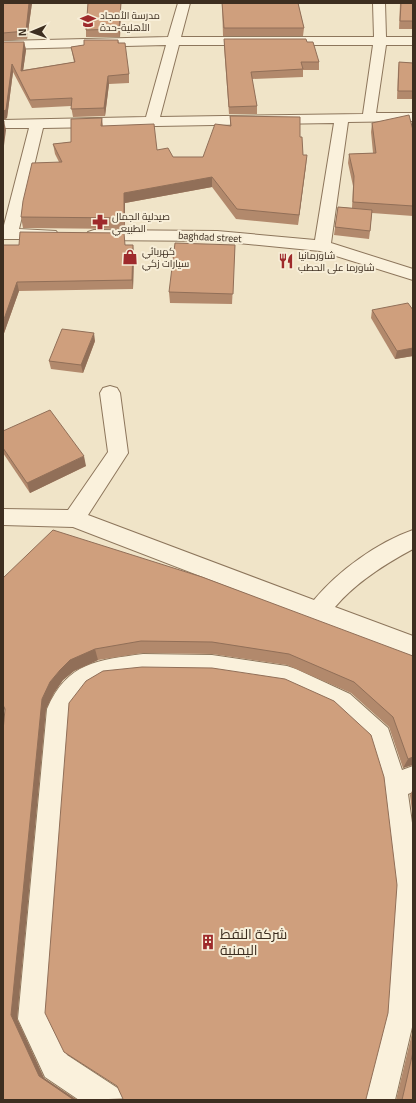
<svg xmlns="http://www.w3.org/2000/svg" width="416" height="1103" font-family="Georgia,Cairo,serif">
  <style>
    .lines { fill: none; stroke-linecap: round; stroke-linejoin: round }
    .minor-casing { stroke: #8d765c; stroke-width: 2 }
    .minor { fill: #faf1dc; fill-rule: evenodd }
    .wall { fill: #b2896c }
    .shaded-wall { fill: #916f58 }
    .building { fill: #cf9f7d; stroke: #916f58 }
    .labels { text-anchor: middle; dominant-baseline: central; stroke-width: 4; stroke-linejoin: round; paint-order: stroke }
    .far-poi-label { font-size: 10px; fill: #3d2e20; stroke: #f7eed8; text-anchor: start }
    .far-street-label { font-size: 10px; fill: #3d2e20; stroke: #f7eed8 }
    .near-poi-label { font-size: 14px; fill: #3d2e20; stroke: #f7eed8; text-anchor: start }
  </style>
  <rect width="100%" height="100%" fill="#f0e4c8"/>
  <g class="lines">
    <defs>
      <g id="minor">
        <path d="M178,3H190L181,37H374L373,3H385L386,37H413V45H386L376,113H413V121L348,122L331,243L413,269V280L320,251L217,241L94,240L88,238L86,235L88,232L94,230L217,231L315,240L334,123L43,128L19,229L56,231L58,234L56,237L50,239H3V229L29,128H3V120L146,117L166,45L3,49V41L168,37ZM179,45H373L363,114L160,117Z"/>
        <path d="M110,386L117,388L120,393L128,453L88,515L314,600C338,571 378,542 413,530V549C385,564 355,583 335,607L413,636V658L73,527L3,525V509L68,510L108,452L100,393L103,388Z"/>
        <path d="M143,654L212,655L287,666L296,669L350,694L388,728L402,770L413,766V792L408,794L413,830V1023L395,1100H363L384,1017L393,892L381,786L368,744L332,710L284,688L212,677L143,676L105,680L88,690L71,713L48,1017L67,1055L119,1089L124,1100H79L45,1077L18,1019L47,709C67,662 98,660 143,654Z"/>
      </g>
    </defs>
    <!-- minor casing -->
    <use href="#minor" class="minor-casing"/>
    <!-- minor -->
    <use href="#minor" class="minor"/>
  </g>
  <!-- wall -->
  <g class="wall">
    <path d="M3,3H32L27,39L3,41Z"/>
    <path d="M88,3H121L120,37H86V30Z"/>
    <path d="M222,3H298L304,28L303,36H223Z"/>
    <path d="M400,3H413V29H399Z"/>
    <path d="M224,39L307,42L319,62V70H303V77L252,79L257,106V114H229L224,46Z"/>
    <path d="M118,40L119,43L129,74V83L109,84L105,116L73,117L71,106L32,108L13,72L7,118L3,120V42H24L26,50L23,70L74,62L71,47L84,45Z"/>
    <path d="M399,62L413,63V99H397L398,70Z"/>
    <path d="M230,116L300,137L303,155L306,165L298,225L236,219L212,187L125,203V229L23,228L21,217L59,162L55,154L53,144L71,142L102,118L103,126L173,157H203L230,126Z"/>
    <path d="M372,123L413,130V216L372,213L370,231L369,239L334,235L338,207L352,208L353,186L348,163L349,154L373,153L371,132Z"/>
    <path d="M3,245H125L134,253L133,289L19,291L3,336Z"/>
    <path d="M235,245L232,304L170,303L169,292Z"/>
    <path d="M372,310H413V356L395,359L371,318Z"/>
    <path d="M95,341L83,373L51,369L49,361Z"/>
    <path d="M3,431L86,466L30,493L3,453Z"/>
    <path d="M3,578L413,656V765L403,768L389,727L351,693L287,665L212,654L143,653L98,660L74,671L63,680L54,693L46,709L17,1019L44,1078L77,1100H3L5,711L3,707Z"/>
    <path d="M413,789V819L410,795Z"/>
    <path d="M413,1029V1100H396Z"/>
  </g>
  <!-- shaded-wall -->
  <g class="shaded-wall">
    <path d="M29,3H32L27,39L26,31Z"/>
    <path d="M121,3V6L120,37L119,29Z"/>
    <path d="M24,42L26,50L22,79L21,71Z"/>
    <path d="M12,64L13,72L7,118L3,120V111Z"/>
    <path d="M108,76L109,84L105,116L104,108Z"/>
    <path d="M4,121L6,130L3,153V131Z"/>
    <path d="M307,155L306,165L298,225L299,215Z"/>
    <path d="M212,177V187L125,203V229L124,218V193Z"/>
    <path d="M133,245L134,253L133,289L132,280Z"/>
    <path d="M17,282L19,291L3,336V322Z"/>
    <path d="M94,333L95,341L83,373L81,365Z"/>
    <path d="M413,348V356L395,359L397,351Z"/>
    <path d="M84,456L86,466L30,493L27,483Z"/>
    <path d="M95,649L98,660L74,671L63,680L54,693L46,709L17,1019L44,1078L77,1100H74L39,1076L11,1015L42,699L50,682L60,670L70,660Z"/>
    <path d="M413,757L412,765L403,768L408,759Z"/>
  </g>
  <!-- building -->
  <g class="building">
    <path d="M3,3H29L26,31L3,33Z"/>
    <path d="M88,3H121L119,29L86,30Z"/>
    <path d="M222,3H298L304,28H224Z"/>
    <path d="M401,3H413V21H400Z"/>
    <path d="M224,39H306L307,42H313L319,62H301L303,69L251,72L257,106L229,107Z"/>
    <path d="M84,40H118V43H125L129,74L108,76L104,108L71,109L72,98L30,100L12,64L6,110L3,111V42H24L21,71L75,62L71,47L84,45Z"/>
    <path d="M399,62L413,63V91H398Z"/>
    <path d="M409,115L413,130V206L353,202L354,176L349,154L376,153L372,123Z"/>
    <path d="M230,116L300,117V137H302L303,155H307L299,215L237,209L212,177L124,193V218L21,217L23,201L32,163L62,162L53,144L71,142V119L102,118L101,126L154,124L157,150L168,148L173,157H203L215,124L231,126Z"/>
    <path d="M3,121H4L3,131Z"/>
    <path d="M338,207L372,210L370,231L335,227Z"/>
    <path d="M20,232L124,233L125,245H133L132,280L17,282L3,322V245H19Z"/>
    <path d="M175,243L235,245L233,294L169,292Z"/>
    <path d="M408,303L413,310V348L397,351L372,310Z"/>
    <path d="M62,329L94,333L81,365L49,361Z"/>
    <path d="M50,410L84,456L27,483L3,448V431Z"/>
    <path d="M53,530L202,577L413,656V757L408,759L393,717L354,682L289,654L212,642L141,641L95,649L70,660L60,670L50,682L42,699L11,1015L39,1076L74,1100H3V731L5,709L3,705V578Z"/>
    <path d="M142,667L212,668L285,679L334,701L371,735L384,777L397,885L388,1013L366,1099L367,1100H94L123,1099L117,1086L64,1052L45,1013L69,703L86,681L103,671Z"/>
    <path d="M413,1052V1100H402Z"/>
  </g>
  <!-- icons -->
  <defs>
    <symbol id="school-bare" viewBox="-9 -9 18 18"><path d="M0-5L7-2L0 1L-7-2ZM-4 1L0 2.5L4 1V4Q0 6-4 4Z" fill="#9e2a2b" stroke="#f7eed8" stroke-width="2.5" paint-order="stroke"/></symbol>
    <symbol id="pharmacy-bare" viewBox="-9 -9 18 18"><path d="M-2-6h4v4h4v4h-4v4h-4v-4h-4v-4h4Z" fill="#9e2a2b" stroke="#f7eed8" stroke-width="2.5" paint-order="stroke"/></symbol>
    <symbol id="shop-bare" viewBox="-9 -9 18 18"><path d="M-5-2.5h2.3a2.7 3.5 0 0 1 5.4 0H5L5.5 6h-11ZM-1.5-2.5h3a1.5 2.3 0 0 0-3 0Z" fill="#9e2a2b" stroke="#f7eed8" stroke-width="2.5" paint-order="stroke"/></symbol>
    <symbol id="restaurant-bare" viewBox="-9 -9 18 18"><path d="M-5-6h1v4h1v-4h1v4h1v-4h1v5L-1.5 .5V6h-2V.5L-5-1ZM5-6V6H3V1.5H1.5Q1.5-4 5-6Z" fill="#9e2a2b" stroke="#f7eed8" stroke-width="2.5" paint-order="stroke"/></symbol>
    <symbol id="building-bare" viewBox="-9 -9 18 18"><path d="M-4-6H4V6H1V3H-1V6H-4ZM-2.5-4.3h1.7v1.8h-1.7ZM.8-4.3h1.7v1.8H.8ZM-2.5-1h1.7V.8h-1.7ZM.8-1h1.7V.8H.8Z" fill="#9e2a2b" stroke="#f7eed8" stroke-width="2.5" paint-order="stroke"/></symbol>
  </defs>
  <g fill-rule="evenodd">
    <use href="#school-bare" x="77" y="10" width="22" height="22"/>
    <use href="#pharmacy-bare" x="89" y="211" width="22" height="22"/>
    <use href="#shop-bare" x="119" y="246" width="22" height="22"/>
    <use href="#restaurant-bare" x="275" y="250" width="22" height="22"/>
    <use href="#building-bare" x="197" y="931" width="22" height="22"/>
  </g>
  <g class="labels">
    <!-- far-poi labels -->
    <g class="far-poi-label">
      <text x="100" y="15">مدرسة الأمجاد<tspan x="100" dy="12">الأهلية-حدة</tspan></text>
      <text x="112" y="216">صيدلية الجمال<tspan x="112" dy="12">الطبيعي</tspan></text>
      <text x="142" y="251">كهربائي<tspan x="142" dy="12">سيارات زكي</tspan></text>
      <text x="298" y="255">شاورمانيا<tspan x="298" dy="12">شاورما على الحطب</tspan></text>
    </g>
    <!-- far-street labels -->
    <g class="far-street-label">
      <text transform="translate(210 237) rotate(3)">baghdad street</text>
    </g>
    <!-- near-poi labels -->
    <g class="near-poi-label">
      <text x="220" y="934">شركة النفط<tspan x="220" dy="16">اليمنية</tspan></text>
    </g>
  </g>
  <!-- border -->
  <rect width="416" height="1103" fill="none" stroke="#3d2e20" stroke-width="8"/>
  <!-- north arrow -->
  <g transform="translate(32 32) rotate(268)" stroke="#f7eed8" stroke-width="3" paint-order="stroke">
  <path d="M0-3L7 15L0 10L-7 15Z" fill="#3d2e20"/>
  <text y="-6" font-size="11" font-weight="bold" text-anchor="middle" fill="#3d2e20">N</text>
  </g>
</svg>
